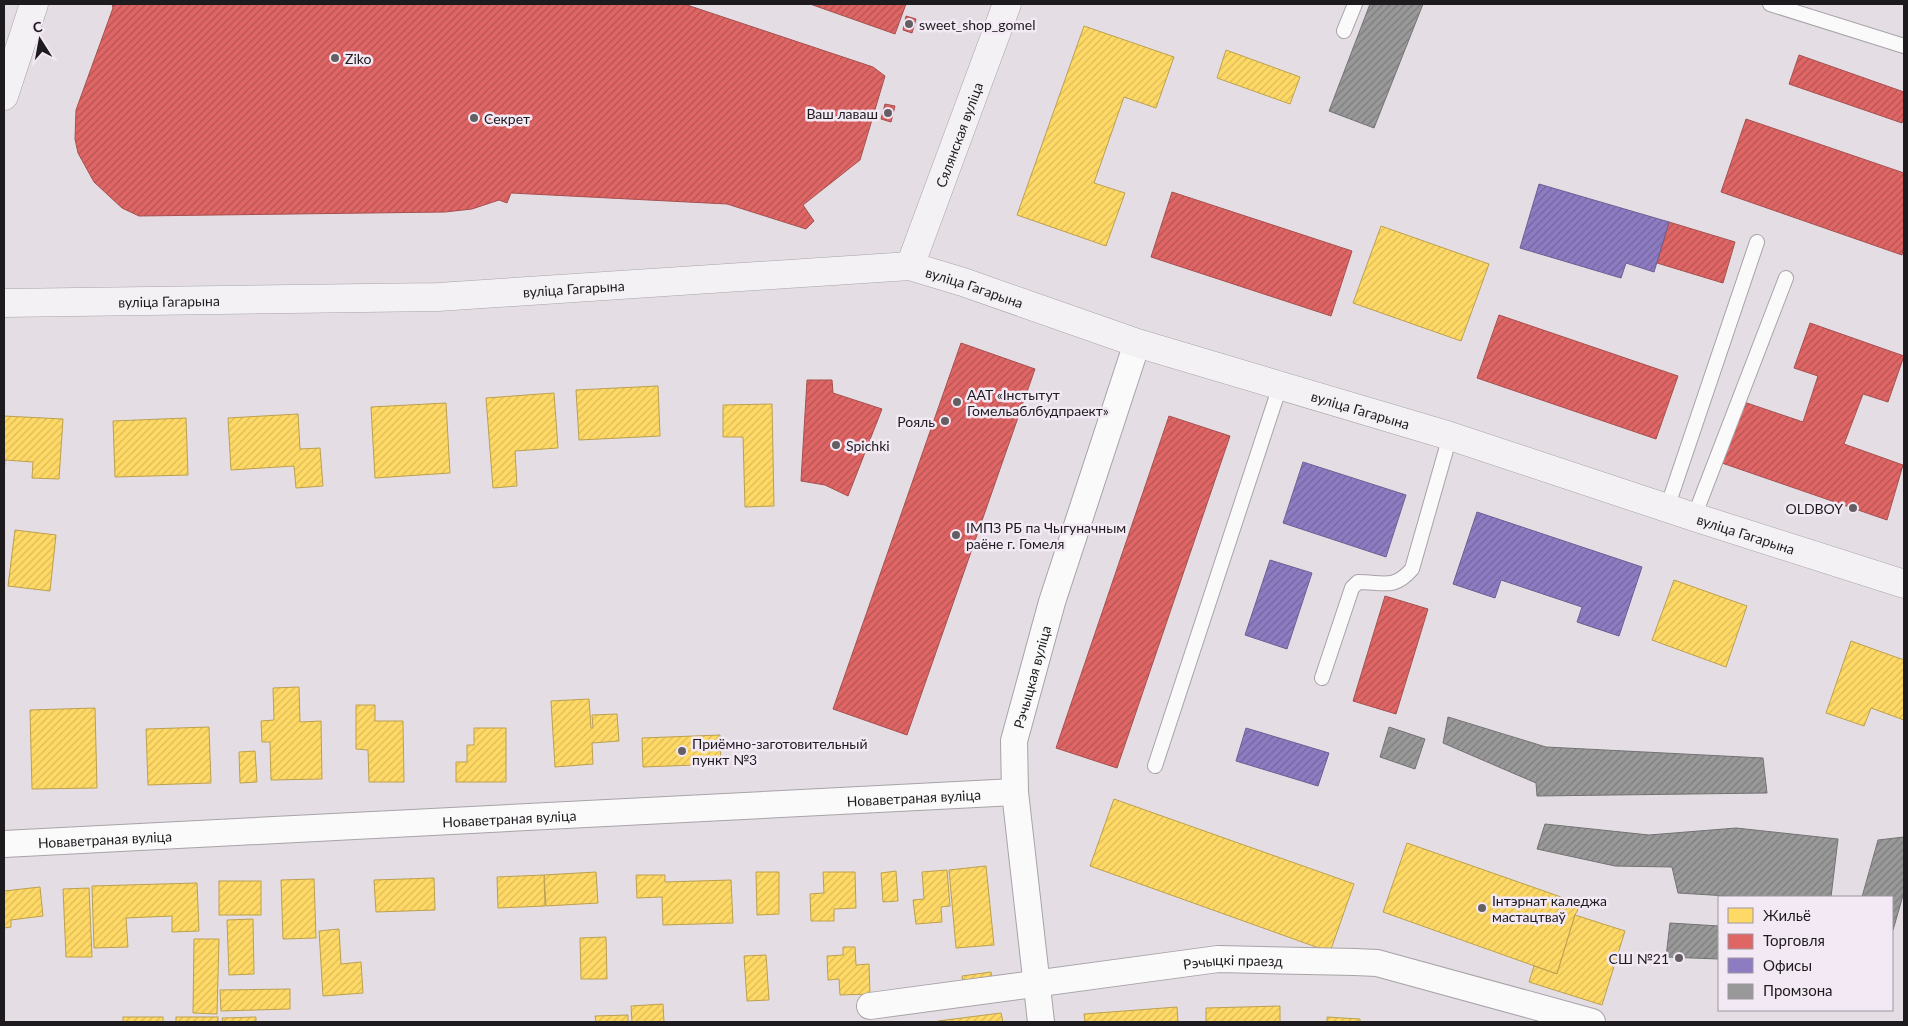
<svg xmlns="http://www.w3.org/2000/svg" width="1908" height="1026" font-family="Lato,sans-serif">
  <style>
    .homes { fill: url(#homes-hatch); stroke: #bca050 }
    .shops { fill: url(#shops-hatch); stroke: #a65050 }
    .offices { fill: url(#offices-hatch); stroke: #6c5f92 }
    .industry { fill: url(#industry-hatch); stroke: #747374 }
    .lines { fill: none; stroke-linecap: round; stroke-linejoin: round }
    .lane-casing { stroke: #a7a3a7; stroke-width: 16 }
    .street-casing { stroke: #a7a3a7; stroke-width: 28 }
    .secondary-casing { stroke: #a7a3a7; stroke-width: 29 }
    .lane { stroke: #fbfafb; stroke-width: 14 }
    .street { stroke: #fbfafb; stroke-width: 26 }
    .secondary { stroke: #f4f1f4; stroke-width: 28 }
    .poi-dot { fill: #635f63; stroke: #f3e9f4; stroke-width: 2 }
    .labels { text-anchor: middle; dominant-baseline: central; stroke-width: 5; stroke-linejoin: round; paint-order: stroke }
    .poi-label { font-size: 14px; fill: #1e1b1e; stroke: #f3e9f4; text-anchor: start }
    .street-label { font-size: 14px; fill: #1e1b1e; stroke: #f3e9f4 }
  </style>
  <defs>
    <pattern id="homes-hatch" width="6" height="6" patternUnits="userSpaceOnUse" patternTransform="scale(1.25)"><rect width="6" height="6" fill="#ffd966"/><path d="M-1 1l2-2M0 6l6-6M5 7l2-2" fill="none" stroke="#daba58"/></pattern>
    <pattern id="shops-hatch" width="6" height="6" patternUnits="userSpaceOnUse" patternTransform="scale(1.25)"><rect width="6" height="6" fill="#e06666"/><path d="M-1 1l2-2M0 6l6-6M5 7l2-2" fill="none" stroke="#b55353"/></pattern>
    <pattern id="offices-hatch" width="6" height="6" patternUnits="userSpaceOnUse" patternTransform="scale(1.25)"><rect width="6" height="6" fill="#8e7cc3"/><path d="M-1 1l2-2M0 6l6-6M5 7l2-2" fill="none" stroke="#73659e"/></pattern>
    <pattern id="industry-hatch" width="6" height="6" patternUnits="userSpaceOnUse" patternTransform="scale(1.25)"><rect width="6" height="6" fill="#999"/><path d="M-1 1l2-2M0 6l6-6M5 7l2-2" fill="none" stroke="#7c7c7c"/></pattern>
  </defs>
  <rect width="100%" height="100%" fill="#e4dee4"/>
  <!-- homes -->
  <g class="homes">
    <path d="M1084,26L1174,57L1156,108L1124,97L1094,183L1125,193L1106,246L1017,215Z"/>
    <path d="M1226,50L1300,77L1290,104L1217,78Z"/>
    <path d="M1381,226L1489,264L1461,341L1353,303Z"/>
    <path d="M658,386L660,436L579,440L576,390Z"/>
    <path d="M554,393L558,448L515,451L517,486L493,488L486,398Z"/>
    <path d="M446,403L450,473L375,478L371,407Z"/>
    <path d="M772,404L774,506L745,507L743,437H723V405Z"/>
    <path d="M298,414L300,449L320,448L323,486L296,488L294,466L231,470L228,418Z"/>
    <path d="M4,416L63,419L59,479L32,478L33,462L5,460L4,479Z"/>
    <path d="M186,418L188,475L115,477L113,421Z"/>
    <path d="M15,530L56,535L50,591L8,586Z"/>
    <path d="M1674,580L1747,606L1726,667L1652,640Z"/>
    <path d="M1851,641L1904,660V720L1871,708L1864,726L1826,713Z"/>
    <path d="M299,687L300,722L321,721L322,779L271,780L270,742H262L261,721L274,720L273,688Z"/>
    <path d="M589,699L591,728H593L592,715L617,714L619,741L592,743L593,764L555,767L551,701Z"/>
    <path d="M356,705H375V721H403L404,782H369L368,750L356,749Z"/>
    <path d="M95,708L97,788L32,789L30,710Z"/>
    <path d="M209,727L211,783L148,785L146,729Z"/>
    <path d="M474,728H506V782H456V762H467V745H474Z"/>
    <path d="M720,735L721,764L643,767L642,738Z"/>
    <path d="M255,751L257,782L240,783L239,752Z"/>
    <path d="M1114,799L1354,884L1330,952L1090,866Z"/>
    <path d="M1407,843L1581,904L1575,915L1557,974L1383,912Z"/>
    <path d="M986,866L994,945L956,948L949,870Z"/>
    <path d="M947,870L950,906L941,907L942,922L916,924L913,900L924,899L922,872Z"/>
    <path d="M896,871L898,901L883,902L881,873Z"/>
    <path d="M596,872L598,903L546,906L544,875Z"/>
    <path d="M756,872H779V914L757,915Z"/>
    <path d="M823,872H855L856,908L834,909V921H811L810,894L824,893Z"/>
    <path d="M544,875L545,906L498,908L497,877Z"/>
    <path d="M636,875H665V882L731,880L733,923L663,925L662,897L637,898Z"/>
    <path d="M434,878L435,910L376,912L374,880Z"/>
    <path d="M314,879L316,938L283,939L281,880Z"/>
    <rect x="219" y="881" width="42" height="34"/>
    <path d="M197,883L199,931L172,932V916L126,918L128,947L94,948L92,886Z"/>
    <path d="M40,887L43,916L11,920V927L4,928V891Z"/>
    <path d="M89,888L92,957H66L63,889Z"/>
    <path d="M1575,915L1625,931L1602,1005L1529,982L1534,966L1557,974Z"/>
    <path d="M253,919L254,974L229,975L227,920Z"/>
    <path d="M339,929L341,964L361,962L363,993L323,996L319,931Z"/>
    <path d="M606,937L607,979H581L580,938Z"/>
    <path d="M194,939H219L217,1014L193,1013Z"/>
    <path d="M843,947H855L856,965L869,964L870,994L840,995L839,979L828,980L827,956L843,955Z"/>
    <path d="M766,955L769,1000L747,1001L744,956Z"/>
    <path d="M991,972L993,987L964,991L962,976Z"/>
    <path d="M290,989V1009L221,1011L220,990Z"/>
    <path d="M663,1004L664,1022H632L631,1006Z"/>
    <path d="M1280,1006V1022H1206V1008Z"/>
    <path d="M1177,1007L1178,1022H1085L1084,1014Z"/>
    <path d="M1001,1013L1003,1022H938V1021Z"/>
    <path d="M628,1015V1022H596L595,1016Z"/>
    <rect x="123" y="1017" width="40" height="5"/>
    <rect x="176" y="1017" width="42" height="5"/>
    <path d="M256,1017V1022H223L222,1018Z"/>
    <path d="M1327,1017L1360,1019V1022H1327Z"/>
  </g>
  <!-- shops -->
  <g class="shops">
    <path d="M112,4H684L873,67L885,76L860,160L803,205L814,221L806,229L727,204L511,193L507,203L499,200L472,209L445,212L139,216L122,208L94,182L78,153L75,139L76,110L113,8Z"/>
    <path d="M810,4H906L895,34Z"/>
    <path d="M906,16L916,19L912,33L903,30Z"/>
    <path d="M1799,55L1904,92V117L1902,123L1789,84Z"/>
    <path d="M885,104L895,106L891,122L881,119Z"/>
    <path d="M1746,119L1904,173V247L1902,255L1721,192Z"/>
    <path d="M1172,192L1352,251L1331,316L1151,257Z"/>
    <path d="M1669,222L1735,242L1723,283L1657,263Z"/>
    <path d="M1499,315L1678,376L1656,439L1477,378Z"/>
    <path d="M1810,323L1904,356L1888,402L1863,394L1844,444L1903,465L1887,520L1719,462L1741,401L1803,422L1818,376L1794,368Z"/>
    <path d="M961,343L1035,369L907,735L833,709Z"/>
    <path d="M807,380H832L833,393L882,409L848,496L825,485L801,481Z"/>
    <path d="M1169,416L1230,436L1117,768L1056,748Z"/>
    <path d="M1385,596L1428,609L1396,714L1353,701Z"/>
  </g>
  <!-- offices -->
  <g class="offices">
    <path d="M1539,184L1669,222L1654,272L1626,263L1621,278L1520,248Z"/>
    <path d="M1303,462L1406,495L1386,557L1283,523Z"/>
    <path d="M1477,512L1642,567L1619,636L1577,622L1582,607L1501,580L1495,598L1453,584Z"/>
    <path d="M1270,560L1312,573L1287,649L1245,635Z"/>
    <path d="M1246,728L1329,753L1318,786L1236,761Z"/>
  </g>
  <!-- industry -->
  <g class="industry">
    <path d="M1370,4H1423L1374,128L1329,111Z"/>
    <path d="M1448,717L1546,747L1763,758L1767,793L1537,796L1536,783L1443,743Z"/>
    <path d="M1389,727L1425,739L1415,769L1380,757Z"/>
    <path d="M1545,824L1649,835L1736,828L1838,839L1831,897H1744L1678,893L1672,867L1615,866L1537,849Z"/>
    <path d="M1904,837V892L1893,930L1892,897H1862L1878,840Z"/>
    <path d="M1670,923L1719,926V959L1666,957Z"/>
  </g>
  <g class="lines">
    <defs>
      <g id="lane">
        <path d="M1770,4L1904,46"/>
        <path d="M1344,31L1355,4"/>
        <path d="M1667,508L1757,242"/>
        <path d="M1694,517L1786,278"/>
        <path d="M1322,678L1352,588L1358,582C1383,582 1394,590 1412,569L1450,436"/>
        <path d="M1155,766L1280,386"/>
      </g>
      <g id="street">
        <path id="s1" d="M4,844L1015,792"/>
        <path id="s2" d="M870,1006L1218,959L1355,962L1377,963L1592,1022"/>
        <path id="s3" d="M1041,1022L1015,792L1014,741L1052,602L1137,343"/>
      </g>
      <g id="secondary">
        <path d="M4,96L34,4"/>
        <path id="s4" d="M910,266L1007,4"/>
        <path id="s5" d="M4,303L438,297L910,266L963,282L1137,343L1450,436L1694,517L1904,584"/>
      </g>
    </defs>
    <!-- lane casing -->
    <use href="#lane" class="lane-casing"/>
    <!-- street casing -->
    <use href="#street" class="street-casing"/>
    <!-- secondary casing -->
    <use href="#secondary" class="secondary-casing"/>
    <!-- lane -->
    <use href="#lane" class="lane"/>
    <!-- street -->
    <use href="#street" class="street"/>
    <!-- secondary -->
    <use href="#secondary" class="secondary"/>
  </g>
  <!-- markers -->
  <g class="poi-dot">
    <circle cx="909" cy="24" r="5"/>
    <circle cx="335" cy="58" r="5"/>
    <circle cx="888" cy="113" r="5"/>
    <circle cx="474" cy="118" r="5"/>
    <circle cx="957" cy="402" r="5"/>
    <circle cx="945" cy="421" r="5"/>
    <circle cx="836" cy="445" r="5"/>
    <circle cx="1853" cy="508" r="5"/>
    <circle cx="956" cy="535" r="5"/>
    <circle cx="682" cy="751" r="5"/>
    <circle cx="1482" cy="908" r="5"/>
    <circle cx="1679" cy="958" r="5"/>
  </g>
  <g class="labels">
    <!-- poi labels -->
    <g class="poi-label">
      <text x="919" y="24">sweet_shop_gomel</text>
      <text x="345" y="58">Ziko</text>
      <text x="878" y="113" text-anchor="end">Ваш лаваш</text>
      <text x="484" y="118">Секрет</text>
      <text x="967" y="394">ААТ «Інстытут<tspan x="967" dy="16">Гомельаблбудпраект»</tspan></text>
      <text x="935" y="421" text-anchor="end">Рояль</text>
      <text x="846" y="445">Spichki</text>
      <text x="1843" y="508" text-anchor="end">OLDBOY</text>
      <text x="966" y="527">ІМПЗ РБ па Чыгуначным<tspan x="966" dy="16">раёне г. Гомеля</tspan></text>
      <text x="692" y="743">Приёмно-заготовительный<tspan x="692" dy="16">пункт №3</tspan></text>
      <text x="1492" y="900">Інтэрнат каледжа<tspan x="1492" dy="16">мастацтваў</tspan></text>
      <text x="1669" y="958" text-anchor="end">СШ №21</text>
    </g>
    <!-- street labels -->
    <g class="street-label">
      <text stroke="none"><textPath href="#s4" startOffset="140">Сялянская вуліца</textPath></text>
      <text stroke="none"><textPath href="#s5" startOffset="975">вуліца Гагарына</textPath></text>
      <text stroke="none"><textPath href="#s5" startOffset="570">вуліца Гагарына</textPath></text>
      <text stroke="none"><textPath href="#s5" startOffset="165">вуліца Гагарына</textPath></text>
      <text stroke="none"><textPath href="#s5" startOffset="1380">вуліца Гагарына</textPath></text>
      <text stroke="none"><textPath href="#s5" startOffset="1785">вуліца Гагарына</textPath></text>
      <text stroke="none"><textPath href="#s3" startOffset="349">Рэчыцкая вуліца</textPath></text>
      <text stroke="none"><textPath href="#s1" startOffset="911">Новаветраная вуліца</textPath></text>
      <text stroke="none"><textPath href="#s1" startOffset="506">Новаветраная вуліца</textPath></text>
      <text stroke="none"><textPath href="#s1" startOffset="101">Новаветраная вуліца</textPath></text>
      <text stroke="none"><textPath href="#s2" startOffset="366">Рэчыцкі праезд</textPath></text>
    </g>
  </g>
  <!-- border -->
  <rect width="1908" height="1026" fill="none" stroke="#1e1b1e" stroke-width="10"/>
  <!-- legend -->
  <rect x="1718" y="896" width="175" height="115" fill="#f3e9f4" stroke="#9e979e"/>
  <rect x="1728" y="908" width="25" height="15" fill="#ffd966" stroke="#9e979e"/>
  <text x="1763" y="921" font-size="15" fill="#1e1b1e">Жильё</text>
  <rect x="1728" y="934" width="25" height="15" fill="#e06666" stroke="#9e979e"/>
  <text x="1763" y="946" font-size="15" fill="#1e1b1e">Торговля</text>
  <rect x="1728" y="958" width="25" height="15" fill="#8e7cc3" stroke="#9e979e"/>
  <text x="1763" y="971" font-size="15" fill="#1e1b1e">Офисы</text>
  <rect x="1728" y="984" width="25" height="15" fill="#999999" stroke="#9e979e"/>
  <text x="1763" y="996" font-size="15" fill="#1e1b1e">Промзона</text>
  <!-- north arrow -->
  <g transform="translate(40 40) rotate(349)" stroke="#f3e9f4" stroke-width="4" paint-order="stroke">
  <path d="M0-4L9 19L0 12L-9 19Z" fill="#1e1b1e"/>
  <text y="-8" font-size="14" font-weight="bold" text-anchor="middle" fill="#1e1b1e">С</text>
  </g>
</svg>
